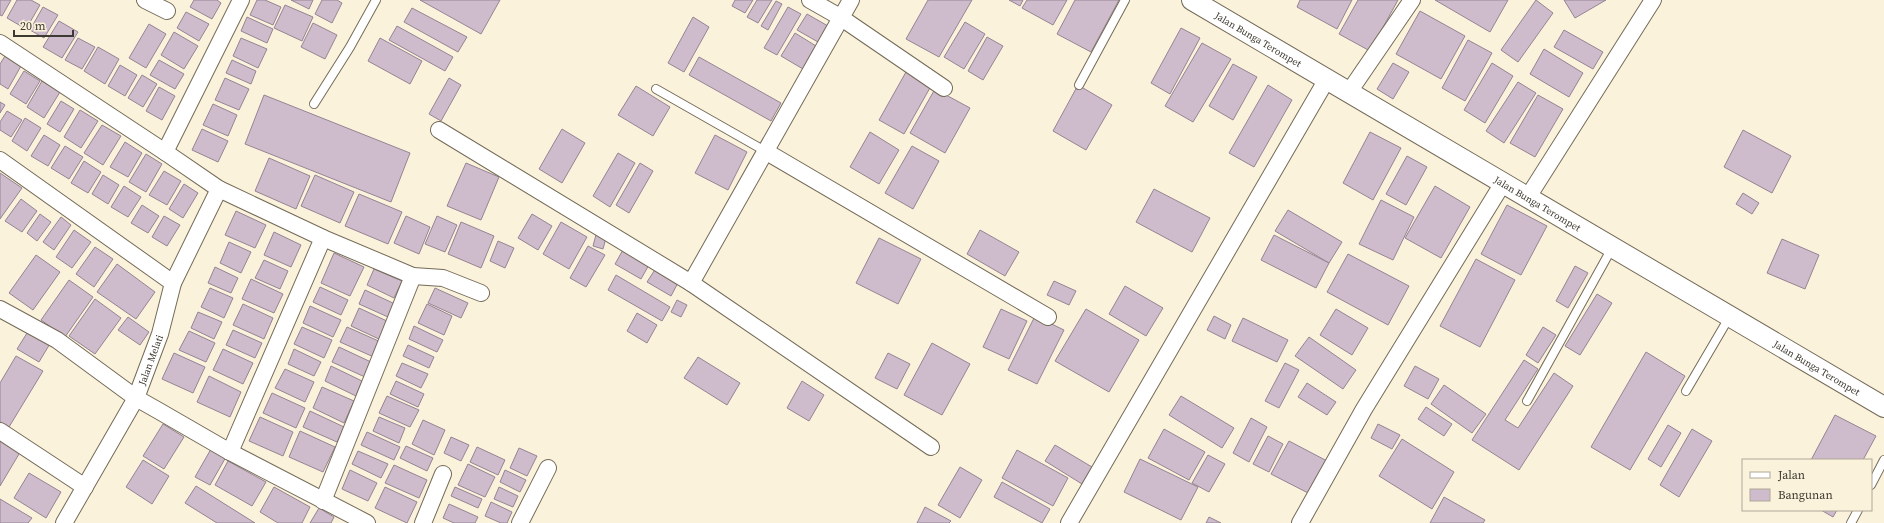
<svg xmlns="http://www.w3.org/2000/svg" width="1884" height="523" font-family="'Source Serif 4',serif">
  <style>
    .building { fill: #cebbcc; stroke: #958493 }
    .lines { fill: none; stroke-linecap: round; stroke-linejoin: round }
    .service-casing { stroke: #746b58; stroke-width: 10 }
    .minor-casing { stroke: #746b58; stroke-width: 18 }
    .tertiary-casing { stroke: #746b58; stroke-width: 22 }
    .service { stroke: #fff; stroke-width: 8 }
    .minor { stroke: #fff; stroke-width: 16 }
    .tertiary { stroke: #fff; stroke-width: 20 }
    .labels { text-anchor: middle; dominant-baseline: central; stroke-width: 3.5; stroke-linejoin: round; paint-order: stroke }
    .street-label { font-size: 10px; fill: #3d3a31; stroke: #fbf2dc }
  </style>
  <rect width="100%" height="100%" fill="#fbf2dc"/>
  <!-- building -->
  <g class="building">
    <path d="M0,0H11L2,16L0,15Z"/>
    <path d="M17,0H31L40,5L26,29L7,18Z"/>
    <path d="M194,0H217L221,3L212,19L190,7Z"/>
    <path d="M257,0H265L281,7L273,25L250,15Z"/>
    <path d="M291,0H313L309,9Z"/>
    <path d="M322,0H337L342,3L332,23L315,14Z"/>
    <path d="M420,0H500L481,34Z"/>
    <path d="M735,0H753L745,13L732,6Z"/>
    <path d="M757,0H772L758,23L747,17Z"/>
    <path d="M928,0H972L939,57L906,39Z"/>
    <path d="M1009,0H1023L1020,6Z"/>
    <path d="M1027,0H1067L1053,25L1022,8Z"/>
    <path d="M1075,0H1119L1091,52L1057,34Z"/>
    <path d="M1300,0H1352L1337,29L1297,7Z"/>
    <path d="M1358,0H1398L1370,51L1339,34Z"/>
    <path d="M1435,0H1508L1490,32Z"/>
    <path d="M1536,0L1553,13L1518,62L1501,50Z"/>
    <path d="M1564,0H1606L1575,18Z"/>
    <path d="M776,1L782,4L768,30L761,26Z"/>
    <path d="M285,5L313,17L302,41L274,28Z"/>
    <path d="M43,7L58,15L44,38L30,30Z"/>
    <path d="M788,7L801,14L777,55L764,48Z"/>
    <path d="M412,8L467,37L458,52L404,22Z"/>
    <path d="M1420,11L1465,36L1441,79L1396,54Z"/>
    <path d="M186,12L209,24L199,41L177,28Z"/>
    <path d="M807,14L828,26L818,42L797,30Z"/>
    <path d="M247,17L273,29L267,43L241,31Z"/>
    <path d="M693,17L709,27L684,72L668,63Z"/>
    <path d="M59,21L78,32L62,58L43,47Z"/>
    <path d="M965,22L985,34L964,69L944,57Z"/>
    <path d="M313,23L337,35L325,59L301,47Z"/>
    <path d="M149,24L166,34L146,68L129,58Z"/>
    <path d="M397,26L453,57L445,71L389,40Z"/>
    <path d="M1181,28L1200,38L1170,94L1151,83Z"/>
    <path d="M1564,30L1603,52L1593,69L1554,47Z"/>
    <path d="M174,32L198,46L184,69L161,55Z"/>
    <path d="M795,33L816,46L803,69L781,56Z"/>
    <path d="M987,37L1003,46L983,80L968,71Z"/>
    <path d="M78,38L95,47L82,69L65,60Z"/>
    <path d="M241,38L267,49L258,68L233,56Z"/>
    <path d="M380,38L422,61L410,84L368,61Z"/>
    <path d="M1468,40L1492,53L1465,101L1442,88Z"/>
    <path d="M1202,43L1231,59L1193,122L1165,106Z"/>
    <path d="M98,47L119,59L105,84L84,71Z"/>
    <path d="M1544,49L1583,73L1569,97L1530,74Z"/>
    <path d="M5,56L21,66L8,89L0,84V64Z"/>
    <path d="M699,57L781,103L771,121L689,75Z"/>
    <path d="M159,60L184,74L175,89L150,75Z"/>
    <path d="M232,60L256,71L251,84L226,73Z"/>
    <path d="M1393,63L1409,72L1393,99L1377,89Z"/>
    <path d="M1492,63L1513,76L1485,123L1464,110Z"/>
    <path d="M1233,64L1257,77L1233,120L1209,106Z"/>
    <path d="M120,65L137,75L125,96L108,86Z"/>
    <path d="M24,71L40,81L26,104L10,94Z"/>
    <path d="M906,72L931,86L904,134L879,120Z"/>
    <path d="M142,75L157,84L143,107L128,98Z"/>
    <path d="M225,78L249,89L239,110L215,100Z"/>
    <path d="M449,78L461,85L441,121L429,114Z"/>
    <path d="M42,81L60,92L44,118L27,107Z"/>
    <path d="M1518,82L1536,93L1504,143L1486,131Z"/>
    <path d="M1078,85L1112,105L1086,150L1053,131Z"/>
    <path d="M1268,85L1292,100L1254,167L1229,153Z"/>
    <path d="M636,86L670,107L653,136L618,115Z"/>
    <path d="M159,87L175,96L162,120L146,111Z"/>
    <path d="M935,89L970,108L945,153L910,133Z"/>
    <path d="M264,95L410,153L391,202L245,144Z"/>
    <path d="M1538,95L1563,109L1535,157L1510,143Z"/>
    <path d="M61,101L74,109L60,132L47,124Z"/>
    <path d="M0,102L5,105L0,113Z"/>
    <path d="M213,104L237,115L228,136L203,125Z"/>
    <path d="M80,110L98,121L81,148L64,137Z"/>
    <path d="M7,111L22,120L11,137L0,130V122Z"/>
    <path d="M25,118L41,128L27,151L12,141Z"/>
    <path d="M102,125L121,136L103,165L84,153Z"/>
    <path d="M202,129L228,141L218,162L192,150Z"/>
    <path d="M562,129L585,143L562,183L539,169Z"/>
    <path d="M1743,130L1791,156L1772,193L1724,167Z"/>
    <path d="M870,132L899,150L879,184L850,167Z"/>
    <path d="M1370,132L1401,148L1373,200L1343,183Z"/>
    <path d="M44,135L60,145L48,166L31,156Z"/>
    <path d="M715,135L747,152L728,190L695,173Z"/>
    <path d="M125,142L142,153L128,177L110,167Z"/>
    <path d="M65,146L83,157L69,179L51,168Z"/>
    <path d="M912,146L939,161L913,209L885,193Z"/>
    <path d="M618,153L635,163L610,207L593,196Z"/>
    <path d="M146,154L162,164L146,192L129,182Z"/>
    <path d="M1407,156L1427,167L1406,205L1386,194Z"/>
    <path d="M269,158L310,176L296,209L255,191Z"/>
    <path d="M84,161L101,172L88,193L71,183Z"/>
    <path d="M466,163L499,177L481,220L447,206Z"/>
    <path d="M640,163L653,171L629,213L616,205Z"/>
    <path d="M164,171L181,181L167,205L149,195Z"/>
    <path d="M0,173L22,188L0,219Z"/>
    <path d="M103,175L119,185L108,204L92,194Z"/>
    <path d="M315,175L354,192L340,223L301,206Z"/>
    <path d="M184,184L198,193L183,218L169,209Z"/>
    <path d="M124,186L141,197L128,217L111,207Z"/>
    <path d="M1435,186L1470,207L1441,258L1405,238Z"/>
    <path d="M1154,189L1210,218L1192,252L1136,222Z"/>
    <path d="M1743,193L1759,203L1752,214L1736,204Z"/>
    <path d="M359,194L402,212L388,244L345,226Z"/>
    <path d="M21,199L37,211L22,232L5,221Z"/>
    <path d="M1381,200L1414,217L1393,260L1359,244Z"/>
    <path d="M142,205L159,216L148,233L131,223Z"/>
    <path d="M1507,205L1547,226L1521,275L1481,254Z"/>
    <path d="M1288,210L1342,242L1329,263L1275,231Z"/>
    <path d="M236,211L266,225L255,248L225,235Z"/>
    <path d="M40,214L51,222L37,241L27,233Z"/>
    <path d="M532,214L552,226L538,250L518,238Z"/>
    <path d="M164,216L180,225L167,246L152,237Z"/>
    <path d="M406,216L430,227L419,254L394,243Z"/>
    <path d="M437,216L457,225L445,252L425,244Z"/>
    <path d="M61,217L71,225L54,250L43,242Z"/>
    <path d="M461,222L494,236L481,268L448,254Z"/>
    <path d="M561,222L587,237L569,269L543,254Z"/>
    <path d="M74,230L91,242L72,268L56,257Z"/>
    <path d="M980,230L1019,252L1005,276L967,254Z"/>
    <path d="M597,231L607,234L603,249L593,246Z"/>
    <path d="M274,232L301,245L291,267L264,255Z"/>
    <path d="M1274,235L1329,263L1316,288L1261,260Z"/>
    <path d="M879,238L921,259L898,304L856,283Z"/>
    <path d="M1782,239L1819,255L1805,289L1767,273Z"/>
    <path d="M498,241L514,248L505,268L490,261Z"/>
    <path d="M229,242L251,252L241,273L220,263Z"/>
    <path d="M588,246L605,255L586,287L570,278Z"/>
    <path d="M95,247L113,259L94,287L76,274Z"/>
    <path d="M624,248L650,263L641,279L615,264Z"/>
    <path d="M334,253L364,267L350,296L321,283Z"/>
    <path d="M1348,254L1409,286L1388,325L1327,292Z"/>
    <path d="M36,255L60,272L33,310L9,293Z"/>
    <path d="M1476,259L1515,280L1480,347L1440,326Z"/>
    <path d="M264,260L288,271L280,289L255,278Z"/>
    <path d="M117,264L155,292L136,319L97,292Z"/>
    <path d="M1575,266L1588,273L1568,308L1556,301Z"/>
    <path d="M215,267L238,278L231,293L208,283Z"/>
    <path d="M656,268L679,281L671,296L647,282Z"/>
    <path d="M374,269L402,281L394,298L367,285Z"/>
    <path d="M616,275L670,307L662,321L608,290Z"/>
    <path d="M251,279L283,294L274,313L242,299Z"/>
    <path d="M69,280L93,297L65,337L41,320Z"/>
    <path d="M1054,281L1076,291L1069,305L1047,295Z"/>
    <path d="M1125,286L1163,308L1146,336L1109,314Z"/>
    <path d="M320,287L348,300L341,315L313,302Z"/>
    <path d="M210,288L233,298L224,318L201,307Z"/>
    <path d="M435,288L468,303L461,318L428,303Z"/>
    <path d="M365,290L395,304L388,317L359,304Z"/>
    <path d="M1597,294L1612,303L1580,355L1565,346Z"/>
    <path d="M95,299L121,318L95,354L69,336Z"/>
    <path d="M677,300L687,305L681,317L671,312Z"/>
    <path d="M243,304L273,318L264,339L233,325Z"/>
    <path d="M427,304L452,316L444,335L418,323Z"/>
    <path d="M310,306L341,320L333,337L303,323Z"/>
    <path d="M359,308L389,322L381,340L351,326Z"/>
    <path d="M1001,309L1027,321L1009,359L983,347Z"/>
    <path d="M1086,309L1139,340L1109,392L1055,361Z"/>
    <path d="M1336,309L1368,328L1352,355L1320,335Z"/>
    <path d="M198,312L222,322L214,339L191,328Z"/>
    <path d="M637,313L657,325L647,343L627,331Z"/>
    <path d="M1035,316L1064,330L1037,384L1008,370Z"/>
    <path d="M1214,316L1231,325L1225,339L1207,330Z"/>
    <path d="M128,317L149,332L140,345L118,330Z"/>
    <path d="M1243,318L1288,340L1277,362L1232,341Z"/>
    <path d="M414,326L443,340L437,352L409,339Z"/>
    <path d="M302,327L332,340L324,358L294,344Z"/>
    <path d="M347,327L383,343L376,358L340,342Z"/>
    <path d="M1543,327L1556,335L1538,363L1526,355Z"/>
    <path d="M29,330L51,342L39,362L17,349Z"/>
    <path d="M233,330L262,343L255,358L226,345Z"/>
    <path d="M189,331L215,343L206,362L179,350Z"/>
    <path d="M1309,337L1356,370L1343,389L1295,356Z"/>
    <path d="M932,343L970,364L942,415L904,395Z"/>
    <path d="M408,345L434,357L429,368L403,356Z"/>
    <path d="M339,347L371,362L365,377L332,362Z"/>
    <path d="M223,349L253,363L243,384L213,370Z"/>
    <path d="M294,349L321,362L314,376L288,364Z"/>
    <path d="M1646,352L1685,376L1630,470L1591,447Z"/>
    <path d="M174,353L205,367L193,393L162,379Z"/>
    <path d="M888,353L910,364L897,389L875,378Z"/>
    <path d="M16,356L43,371L9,427L0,422V383Z"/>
    <path d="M698,357L740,383L727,405L684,378Z"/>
    <path d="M1524,360L1538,369L1505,420L1518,428L1554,373L1573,386L1519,470L1472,440Z"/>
    <path d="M402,363L428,374L421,388L396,376Z"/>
    <path d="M1285,363L1299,370L1279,408L1265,401Z"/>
    <path d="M331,366L362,381L356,396L325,381Z"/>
    <path d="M1415,366L1439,379L1428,399L1404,386Z"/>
    <path d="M285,369L314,382L305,402L275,388Z"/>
    <path d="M209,376L241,392L230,417L197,402Z"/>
    <path d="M396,381L424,394L418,407L390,394Z"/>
    <path d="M802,381L824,395L809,421L787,408Z"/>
    <path d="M1307,383L1336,402L1327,415L1298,397Z"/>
    <path d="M1444,385L1486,414L1472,433L1431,404Z"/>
    <path d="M322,387L354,401L344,423L313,408Z"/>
    <path d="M272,393L305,408L296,428L263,413Z"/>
    <path d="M387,396L419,410L410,427L379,413Z"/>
    <path d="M1181,396L1234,428L1222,448L1169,415Z"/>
    <path d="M1426,407L1452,424L1444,436L1418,419Z"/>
    <path d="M310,411L344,427L337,442L303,427Z"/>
    <path d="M1835,415L1876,436L1863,460H1811Z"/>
    <path d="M260,417L293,432L283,456L249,441Z"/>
    <path d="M379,417L405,428L399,443L373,431Z"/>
    <path d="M1251,418L1267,427L1249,462L1233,453Z"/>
    <path d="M423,420L445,430L434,455L412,444Z"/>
    <path d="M163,424L184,437L164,469L143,456Z"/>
    <path d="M1378,424L1400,435L1392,449L1371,438Z"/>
    <path d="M1668,425L1681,433L1661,467L1648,459Z"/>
    <path d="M1164,429L1205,452L1189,480L1148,458Z"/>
    <path d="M1692,429L1712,441L1679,497L1660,485Z"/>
    <path d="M300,431L335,447L323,472L289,457Z"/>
    <path d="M367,432L400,447L394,460L361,445Z"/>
    <path d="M0,436L22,449L0,486Z"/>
    <path d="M1268,436L1283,444L1269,472L1253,464Z"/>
    <path d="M451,437L469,445L461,461L444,453Z"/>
    <path d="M1402,439L1454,472L1432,509L1379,476Z"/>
    <path d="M1289,441L1329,462L1312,495L1271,474Z"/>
    <path d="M1055,445L1092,467L1082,484L1045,461Z"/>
    <path d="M406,446L433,458L427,471L400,458Z"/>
    <path d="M477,447L505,460L498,475L470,462Z"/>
    <path d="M519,448L537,456L527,476L510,468Z"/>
    <path d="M211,449L226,457L210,485L195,477Z"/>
    <path d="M1017,450L1068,478L1053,506L1002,478Z"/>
    <path d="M358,451L388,464L381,478L352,464Z"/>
    <path d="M1208,455L1225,464L1209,492L1192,483Z"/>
    <path d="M1140,459L1198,487L1181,520L1124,492Z"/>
    <path d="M143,460L169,476L152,504L126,487Z"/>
    <path d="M228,461L266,482L252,506L215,485Z"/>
    <path d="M468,464L495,477L485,497L458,485Z"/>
    <path d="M394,465L427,480L419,498L385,483Z"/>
    <path d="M960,467L982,480L960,518L938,505Z"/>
    <path d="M350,470L377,483L368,501L342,489Z"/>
    <path d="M505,470L526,480L520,492L500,482Z"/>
    <path d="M29,473L61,492L46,518L14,498Z"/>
    <path d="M1002,482L1050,509L1042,523L994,497Z"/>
    <path d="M196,486L255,523H217L185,503Z"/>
    <path d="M274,487L310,507L302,523H278L260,512Z"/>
    <path d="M385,487L417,502L407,523L375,508Z"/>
    <path d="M455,487L482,499L478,508L451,496Z"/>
    <path d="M499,487L518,496L513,507L494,499Z"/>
    <path d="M1444,497L1485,520L1483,523H1430Z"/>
    <path d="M0,499L32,518L28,523H0Z"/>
    <path d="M491,502L512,512L507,523H501L485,516Z"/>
    <path d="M449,504L478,517L475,523H454L443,518Z"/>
    <path d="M925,507L951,521L949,523H917Z"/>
    <path d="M319,508L334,517L331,523H310Z"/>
    <path d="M1821,510H1837L1833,517Z"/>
    <path d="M1209,517L1221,523H1206Z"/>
  </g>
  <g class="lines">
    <defs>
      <g id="service">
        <path d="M1079,85L1125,0"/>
        <path d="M656,89L765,151"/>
        <path d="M314,104L350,47L376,0"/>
        <path d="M1686,391L1730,316"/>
        <path d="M1527,401L1612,248"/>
        <path d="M1871,485L1884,460"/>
        <path d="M1851,523L1858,510"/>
      </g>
      <g id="minor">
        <path d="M145,0L167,11"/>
        <path d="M810,0L840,17L944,88"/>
        <path d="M0,43L165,152L219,189L323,238L413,276L443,278L481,293"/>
        <path d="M1349,92L1412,0"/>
        <path d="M439,130L691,283L931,447"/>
        <path d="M765,151L1048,317"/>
        <path d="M165,152L241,0"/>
        <path d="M0,160L173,283"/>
        <path d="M1528,197L1653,0"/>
        <path d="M691,283L851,0"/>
        <path d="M0,309L57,340L136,398L159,411L230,452L367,523"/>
        <path d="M0,431L85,487"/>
        <path d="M230,452L323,238"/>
        <path d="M323,501L413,276"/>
        <path id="s1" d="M64,523L136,398L160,334L173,283L219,189"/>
        <path d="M423,523L443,474"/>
        <path d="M520,523L548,468"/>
        <path d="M1069,523L1327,79"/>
        <path d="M1300,523L1364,409L1503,183"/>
      </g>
      <g id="tertiary">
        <path id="s2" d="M1192,0L1884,407"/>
      </g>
    </defs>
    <!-- service casing -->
    <use href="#service" class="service-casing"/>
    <!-- minor casing -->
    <use href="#minor" class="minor-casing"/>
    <!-- tertiary casing -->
    <use href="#tertiary" class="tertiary-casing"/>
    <!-- service -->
    <use href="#service" class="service"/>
    <!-- minor -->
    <use href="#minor" class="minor"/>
    <!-- tertiary -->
    <use href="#tertiary" class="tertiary"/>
  </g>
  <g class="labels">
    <!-- street labels -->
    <g class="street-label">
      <text stroke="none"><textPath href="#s2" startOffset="77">Jalan Bunga Terompet</textPath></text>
      <text stroke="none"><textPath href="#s2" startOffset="401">Jalan Bunga Terompet</textPath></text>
      <text stroke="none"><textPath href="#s1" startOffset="185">Jalan Melati</textPath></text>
      <text stroke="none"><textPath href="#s2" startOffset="725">Jalan Bunga Terompet</textPath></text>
    </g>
  </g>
  <!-- legend -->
  <rect x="1742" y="459" width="130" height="52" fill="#fbf2dc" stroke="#afa898"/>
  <rect x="1750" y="472" width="20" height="6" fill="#ffffff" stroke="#afa898"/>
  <text x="1778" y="479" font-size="12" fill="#3d3a31">Jalan</text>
  <rect x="1750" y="489" width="20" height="12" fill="#cebbcc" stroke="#afa898"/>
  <text x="1778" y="499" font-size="12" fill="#3d3a31">Bangunan</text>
  <!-- scale -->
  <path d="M14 30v6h59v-6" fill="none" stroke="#3d3a31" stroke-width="2"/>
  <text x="20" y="30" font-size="12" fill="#3d3a31" stroke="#fbf2dc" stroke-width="3" paint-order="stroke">20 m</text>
</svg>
